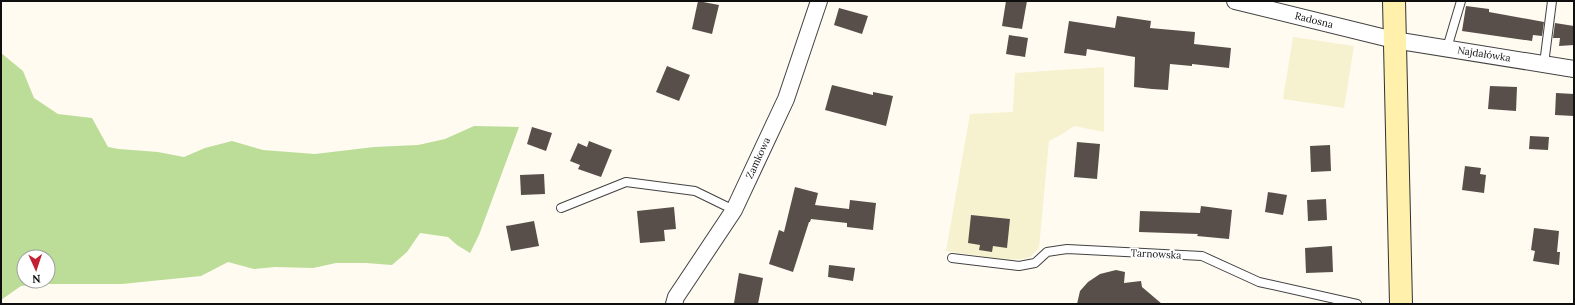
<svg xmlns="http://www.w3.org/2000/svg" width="1575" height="305" font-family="Lora,serif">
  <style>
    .farmland { fill: #f6f1cf }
    .forest { fill: #bbdd97; fill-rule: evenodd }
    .building { fill: #584f4b }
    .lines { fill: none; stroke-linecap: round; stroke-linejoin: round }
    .service-casing { stroke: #424242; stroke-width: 10 }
    .minor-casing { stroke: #424242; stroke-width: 18 }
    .secondary-casing { stroke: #313131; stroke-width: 24 }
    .service { stroke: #fff; stroke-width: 8 }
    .minor { stroke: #fff; stroke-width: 16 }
    .secondary { stroke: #fff1ac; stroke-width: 22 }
    .labels { text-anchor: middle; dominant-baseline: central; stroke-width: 4; stroke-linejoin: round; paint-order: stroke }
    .street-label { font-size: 10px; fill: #0f0f0f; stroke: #fff }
  </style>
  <rect width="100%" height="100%" fill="#fffbf1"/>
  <!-- farmland -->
  <g class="farmland">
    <path d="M1293,37L1354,46L1344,108L1283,99Z"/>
    <path d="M1104,67V132L1074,126L1064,133L1049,141L1039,248L1029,258L1006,260L946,251L970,114L1013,112L1015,73Z"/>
  </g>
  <!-- forest -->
  <path class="forest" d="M1,53L23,71L34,98L58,114L92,118L108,147L119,149L158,152L184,157L205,148L232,141L263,150L315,154L374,147L418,145L445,139L474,126L519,127L479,235L470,253L457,245L448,237L420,233L407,252L392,265L366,263H336L313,268L275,267L254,269L228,262L201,276L122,284H42L21,286L1,300ZM24,257H48V281H24Z"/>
  <!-- building -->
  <g class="building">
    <path d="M698,1L719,5L712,34L692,29Z"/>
    <path d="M1006,1H1027L1022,29L1002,26Z"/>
    <path d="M1466,6L1489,9V12L1544,22L1542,36L1533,35L1532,41L1462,31Z"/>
    <path d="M839,8L868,16L862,34L834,25Z"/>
    <path d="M1117,16L1151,21L1150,28L1195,32L1194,44L1231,48L1229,68L1192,64V66L1170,64L1168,90L1152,89L1134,87L1135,57L1087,49L1086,56L1064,53L1069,21L1115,28Z"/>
    <path d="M1555,23L1574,26V45L1559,46L1560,38H1553Z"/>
    <path d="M1009,35L1028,38L1025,57L1006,54Z"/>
    <path d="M667,66L690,75L679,101L656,92Z"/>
    <path d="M832,85L873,95V92L893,96L886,126L825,110Z"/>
    <path d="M1490,86L1517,87L1516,111L1488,109Z"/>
    <path d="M1556,93L1574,94V116L1555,115Z"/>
    <path d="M532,127L552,133L546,151L527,144Z"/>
    <path d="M1530,136L1549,137L1548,150L1529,149Z"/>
    <path d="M589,141L612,150L601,177L578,169L580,165L570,161L578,143L587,147Z"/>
    <path d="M1077,142L1100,144L1097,179L1074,177Z"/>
    <path d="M1330,145L1331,171L1311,172L1310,146Z"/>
    <path d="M1465,166L1481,168L1480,174L1486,175L1484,193L1462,190Z"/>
    <path d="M544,174L545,194L521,195L520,175Z"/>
    <path d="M795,187L818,193L815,205L849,209L850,200L876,203L873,230L847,227V223L811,219L810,222H809L793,272L769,264L779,230L784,232Z"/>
    <path d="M1268,192L1287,195L1283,215L1265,212Z"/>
    <path d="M1326,199L1327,220L1308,221L1307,200Z"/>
    <path d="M1201,206L1232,210L1229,239L1197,236L1198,234L1139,232L1140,211L1200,213Z"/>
    <path d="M674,207L676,229L664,230L665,241L640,243L637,211Z"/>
    <path d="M971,215L1010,219L1007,248L993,246L992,252L979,250L980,245L968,243Z"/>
    <path d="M534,221L539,246L511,251L506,226Z"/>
    <path d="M1534,228L1559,231L1557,252H1560L1559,265L1533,261L1535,251L1531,250Z"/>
    <path d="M1332,246L1333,272L1306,273L1305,248Z"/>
    <path d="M829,265L855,268L853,281L828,277Z"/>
    <path d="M1116,270L1125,272L1124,283L1141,281L1142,287L1162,304H1077L1080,291L1088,282L1100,274Z"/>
    <path d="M739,273L763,278L758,304L734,303Z"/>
  </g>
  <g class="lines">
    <defs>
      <g id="service">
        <path d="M1447,48L1461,1"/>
        <path d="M1544,64L1552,1"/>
        <path d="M561,208L626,182L695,191L734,210"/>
        <path d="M952,258L1019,266L1035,263L1047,252L1067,249L1202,256L1259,282L1357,304"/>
      </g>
      <g id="minor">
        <path d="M1235,1L1394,40L1574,69"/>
        <path d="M674,304L676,297L734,210L786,99L819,1"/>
      </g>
      <path id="secondary" d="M1394,1L1401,304"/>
    </defs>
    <!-- service casing -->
    <use href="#service" class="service-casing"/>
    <!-- minor casing -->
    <use href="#minor" class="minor-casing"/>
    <!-- secondary casing -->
    <use href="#secondary" class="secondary-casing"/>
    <!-- service -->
    <use href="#service" class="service"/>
    <!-- minor -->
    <use href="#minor" class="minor"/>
    <!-- secondary -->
    <use href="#secondary" class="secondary"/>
  </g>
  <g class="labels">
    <!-- street labels -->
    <g class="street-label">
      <text transform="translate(1314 20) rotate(14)">Radosna</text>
      <text transform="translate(1484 54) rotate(9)">Najdałówka</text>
      <text transform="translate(758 158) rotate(-65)">Zamkowa</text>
      <text transform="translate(1156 254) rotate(3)">Tarnowska</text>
    </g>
  </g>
  <!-- border -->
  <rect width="1575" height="305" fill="none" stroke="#0f0f0f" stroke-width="4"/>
  <!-- north arrow -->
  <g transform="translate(36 269) rotate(177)"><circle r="19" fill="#ffffff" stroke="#9f9f9f"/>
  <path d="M0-3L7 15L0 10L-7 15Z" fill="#c52032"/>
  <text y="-6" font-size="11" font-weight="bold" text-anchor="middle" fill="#0f0f0f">N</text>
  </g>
</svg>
